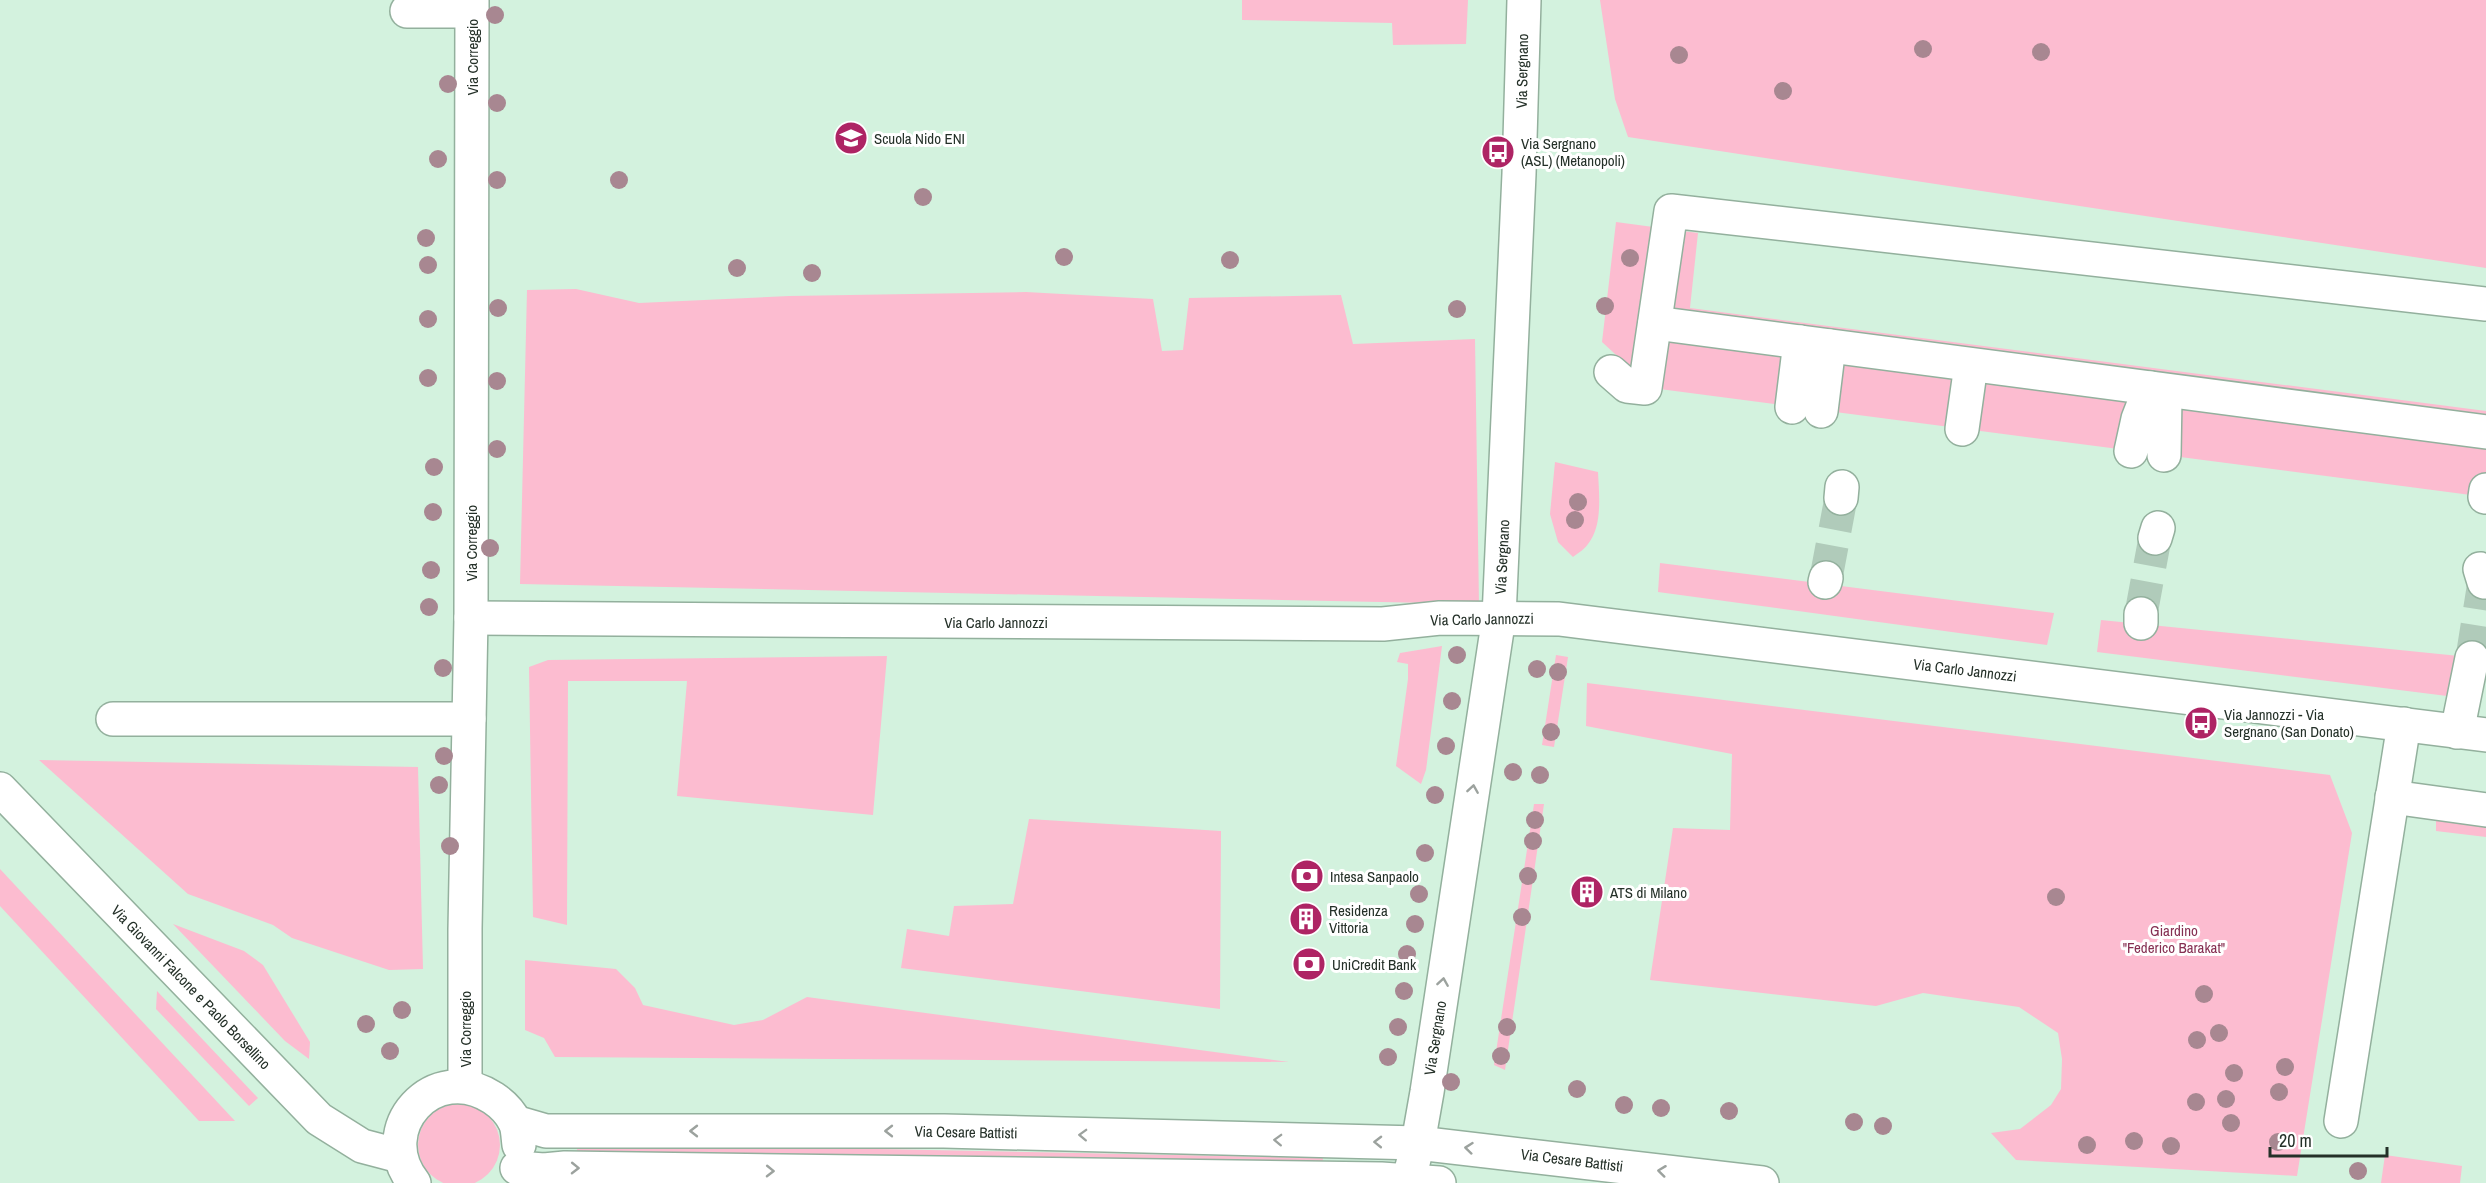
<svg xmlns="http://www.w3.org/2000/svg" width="2486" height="1183" font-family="'Archivo Narrow',sans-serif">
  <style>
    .green { fill: #fcbcd0 }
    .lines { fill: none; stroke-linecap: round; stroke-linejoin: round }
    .minor-tunnel { stroke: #b0cbba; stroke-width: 33; stroke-dasharray: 33 16; stroke-linecap: butt }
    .minor-casing { stroke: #93b09d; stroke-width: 36 }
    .minor { stroke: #fff; stroke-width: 33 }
    .tree { fill: #a88791 }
    .oneway { stroke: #9ca29e }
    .labels { text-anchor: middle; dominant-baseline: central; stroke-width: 6; stroke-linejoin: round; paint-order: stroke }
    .street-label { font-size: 15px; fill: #243028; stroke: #fff }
    .poi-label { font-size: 15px; fill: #243028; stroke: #fff; text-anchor: start }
    .park-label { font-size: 15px; fill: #852f52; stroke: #fff }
  </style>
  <rect width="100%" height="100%" fill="#d3f2de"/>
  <!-- green -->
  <g class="green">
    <path d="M1242,0H1468L1466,44L1393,45L1392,23L1242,20Z"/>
    <path d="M1600,0H2486V268L1628,137L1615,99Z"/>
    <path d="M1616,222L1698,233L1690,308L2486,411V497L1652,388L1602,342Z"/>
    <path d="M576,289L639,303L789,296L1026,292L1153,299L1162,351L1183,350L1189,298L1341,295L1353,344L1475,339L1479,604L520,584L527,290Z"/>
    <path d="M1555,462L1598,472C1599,493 1603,526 1588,544C1585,549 1578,553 1573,557L1558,542L1550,514Z"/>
    <path d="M1660,563L2054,613L2047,645L1658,592Z"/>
    <path d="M2101,620L2459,656L2455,697L2097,652Z"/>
    <path d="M1442,646L1426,770L1421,784L1396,766L1408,679V664L1397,662L1400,653Z"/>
    <path d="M1556,655L1568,657L1554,747L1542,745Z"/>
    <path d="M887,656L873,815L677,796L687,681H568L567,925L533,917L529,667L548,660Z"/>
    <path d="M1587,683L2330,775L2352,833L2297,1176L2016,1160L1991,1133L2020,1129L2051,1105L2061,1089L2062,1059L2058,1033L2019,1007L1923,993L1876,1006L1650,980L1673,828L1730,830L1732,754L1586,726Z"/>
    <path d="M39,760L418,767L423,969L389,970L292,938L273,925L188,894Z"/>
    <path d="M1534,804H1544L1505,1070L1494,1065Z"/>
    <path d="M2436,812L2486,819V837L2436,831Z"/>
    <path d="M1029,819L1221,831L1220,1009L901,968L907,929L949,936L954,906L1013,904Z"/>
    <path d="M0,869L235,1121H199L0,906Z"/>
    <path d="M173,924L244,951L263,965L310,1042L309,1059L285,1041Z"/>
    <path d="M525,960L616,969L635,988L643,1005L734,1025L763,1020L807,997L1289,1062L555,1057L544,1038L525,1030Z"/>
    <path d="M157,991L258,1098L249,1106L156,1009Z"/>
    <circle cx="459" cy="1145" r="41"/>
    <path d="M577,1143L1323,1158L1322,1168L577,1156Z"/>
    <path d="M2385,1155L2462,1166L2460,1183H2381Z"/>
  </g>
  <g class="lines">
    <!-- minor-tunnel -->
    <g class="minor-tunnel">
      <path d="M1826,578L1841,498"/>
      <path d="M2141,614L2155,538"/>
      <path d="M2472,658L2484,582"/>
    </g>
    <defs>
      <g id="minor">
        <path d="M407,11H472"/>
        <path d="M1655,323L2486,432"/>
        <path d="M1611,372L1627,386L1645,388L1671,211L2486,304"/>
        <path d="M1792,407L1800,342"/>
        <path d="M1821,411L1829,346"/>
        <path d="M1962,429L1971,365"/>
        <path d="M2131,451L2138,419L2150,388L2165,398L2164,455"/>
        <path d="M2485,497L2486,490"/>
        <path d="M1841,498L1842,487"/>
        <path d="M2155,538L2158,528"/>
        <path d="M2480,569L2484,582"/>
        <path d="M1825,582L1826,578"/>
        <path d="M471,618L1383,624L1440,618L1559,619L2486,735"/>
        <path d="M2141,623V614"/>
        <path d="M113,719H469"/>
        <path d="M2457,732L2472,658"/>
        <path d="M0,789L319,1119L362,1146L400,1156"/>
        <path d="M2392,797L2486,810"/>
        <path d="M465,1085V929L471,618L472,0"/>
        <path d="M2341,1121L2404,724"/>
        <path d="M515,1122L546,1131H944L1418,1143L1762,1183"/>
        <path d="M517,1168L544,1170L565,1168L1381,1179L1439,1183"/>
        <path d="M414,1183C371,1129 434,1059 493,1098C502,1104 510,1112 515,1122C518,1128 518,1138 519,1145"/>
        <path d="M1408,1183L1418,1143L1427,1092L1499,617L1519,174L1524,0"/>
      </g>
    </defs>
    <!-- minor casing -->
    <use href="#minor" class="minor-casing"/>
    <!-- minor -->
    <use href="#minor" class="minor"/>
  </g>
  <!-- trees -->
  <g class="tree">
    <circle cx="495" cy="15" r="9"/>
    <circle cx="1923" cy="49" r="9"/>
    <circle cx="2041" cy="52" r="9"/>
    <circle cx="1679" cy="55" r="9"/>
    <circle cx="448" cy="84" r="9"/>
    <circle cx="1783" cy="91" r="9"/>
    <circle cx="497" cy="103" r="9"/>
    <circle cx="438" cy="159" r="9"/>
    <circle cx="497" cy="180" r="9"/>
    <circle cx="619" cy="180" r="9"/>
    <circle cx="923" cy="197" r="9"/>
    <circle cx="426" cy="238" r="9"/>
    <circle cx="1064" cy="257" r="9"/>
    <circle cx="1630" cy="258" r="9"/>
    <circle cx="1230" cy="260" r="9"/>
    <circle cx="428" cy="265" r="9"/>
    <circle cx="737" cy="268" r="9"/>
    <circle cx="812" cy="273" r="9"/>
    <circle cx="1605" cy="306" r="9"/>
    <circle cx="498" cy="308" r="9"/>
    <circle cx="1457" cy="309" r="9"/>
    <circle cx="428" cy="319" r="9"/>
    <circle cx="428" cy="378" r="9"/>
    <circle cx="497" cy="381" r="9"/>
    <circle cx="497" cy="449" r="9"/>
    <circle cx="434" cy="467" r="9"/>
    <circle cx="1578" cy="502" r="9"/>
    <circle cx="433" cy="512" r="9"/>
    <circle cx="1575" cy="520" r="9"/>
    <circle cx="490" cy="548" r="9"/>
    <circle cx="431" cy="570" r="9"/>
    <circle cx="429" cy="607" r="9"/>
    <circle cx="1457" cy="655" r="9"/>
    <circle cx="443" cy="668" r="9"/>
    <circle cx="1537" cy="669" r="9"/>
    <circle cx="1558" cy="672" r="9"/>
    <circle cx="1452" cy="701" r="9"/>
    <circle cx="1551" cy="732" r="9"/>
    <circle cx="1446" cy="746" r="9"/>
    <circle cx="444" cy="756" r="9"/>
    <circle cx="1513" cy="772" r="9"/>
    <circle cx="1540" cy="775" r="9"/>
    <circle cx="439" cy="785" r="9"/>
    <circle cx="1435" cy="795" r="9"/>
    <circle cx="1535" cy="820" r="9"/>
    <circle cx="1533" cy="841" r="9"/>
    <circle cx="450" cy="846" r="9"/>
    <circle cx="1425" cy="853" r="9"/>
    <circle cx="1528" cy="876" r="9"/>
    <circle cx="1419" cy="894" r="9"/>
    <circle cx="2056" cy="897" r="9"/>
    <circle cx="1522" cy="917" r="9"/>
    <circle cx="1415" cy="924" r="9"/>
    <circle cx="1407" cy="954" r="9"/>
    <circle cx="1404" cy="991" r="9"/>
    <circle cx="2204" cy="994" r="9"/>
    <circle cx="402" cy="1010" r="9"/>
    <circle cx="366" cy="1024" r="9"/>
    <circle cx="1398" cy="1027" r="9"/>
    <circle cx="1507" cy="1027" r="9"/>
    <circle cx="2219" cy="1033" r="9"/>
    <circle cx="2197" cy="1040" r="9"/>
    <circle cx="390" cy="1051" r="9"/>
    <circle cx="1501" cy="1056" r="9"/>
    <circle cx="1388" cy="1057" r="9"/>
    <circle cx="2285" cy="1067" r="9"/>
    <circle cx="2234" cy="1073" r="9"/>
    <circle cx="1451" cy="1082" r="9"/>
    <circle cx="1577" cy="1089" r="9"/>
    <circle cx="2279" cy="1092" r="9"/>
    <circle cx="2226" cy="1099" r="9"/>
    <circle cx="2196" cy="1102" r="9"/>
    <circle cx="1624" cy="1105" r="9"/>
    <circle cx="1661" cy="1108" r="9"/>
    <circle cx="1729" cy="1111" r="9"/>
    <circle cx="1854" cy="1122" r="9"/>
    <circle cx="2231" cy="1123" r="9"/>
    <circle cx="1883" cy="1126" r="9"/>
    <circle cx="2134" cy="1141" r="9"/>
    <circle cx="2278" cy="1142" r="9"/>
    <circle cx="2087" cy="1145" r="9"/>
    <circle cx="2171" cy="1146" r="9"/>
    <circle cx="2358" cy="1171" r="9"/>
  </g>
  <!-- one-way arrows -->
  <defs><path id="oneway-chevron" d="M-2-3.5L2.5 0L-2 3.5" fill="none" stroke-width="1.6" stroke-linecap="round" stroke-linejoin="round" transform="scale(1.5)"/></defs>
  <g class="oneway">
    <use href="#oneway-chevron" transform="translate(1473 789) rotate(-81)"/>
    <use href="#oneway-chevron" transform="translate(1443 982) rotate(-81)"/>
    <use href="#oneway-chevron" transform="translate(694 1131) rotate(-180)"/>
    <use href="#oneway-chevron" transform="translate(889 1131) rotate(-180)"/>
    <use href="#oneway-chevron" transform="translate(1083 1135) rotate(-178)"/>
    <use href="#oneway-chevron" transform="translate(1278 1140) rotate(-178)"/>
    <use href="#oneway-chevron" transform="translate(1378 1142) rotate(-179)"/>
    <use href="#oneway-chevron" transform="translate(1469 1148) rotate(-174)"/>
    <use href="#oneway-chevron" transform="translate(575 1168) rotate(1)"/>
    <use href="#oneway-chevron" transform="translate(770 1171) rotate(1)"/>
    <use href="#oneway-chevron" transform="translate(1662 1171) rotate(-173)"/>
  </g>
  <!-- icons -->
  <defs>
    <symbol id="school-disc" viewBox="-11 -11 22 22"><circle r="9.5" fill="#ae2464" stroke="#fff"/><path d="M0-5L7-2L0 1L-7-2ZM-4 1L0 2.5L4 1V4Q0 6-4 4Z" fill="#fff"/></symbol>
    <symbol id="bus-disc" viewBox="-11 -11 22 22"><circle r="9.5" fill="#ae2464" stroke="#fff"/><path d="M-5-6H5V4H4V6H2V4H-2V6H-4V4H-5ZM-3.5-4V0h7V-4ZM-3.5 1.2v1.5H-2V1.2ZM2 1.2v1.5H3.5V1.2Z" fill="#fff"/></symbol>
    <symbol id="bank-disc" viewBox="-11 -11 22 22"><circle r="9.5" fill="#ae2464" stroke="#fff"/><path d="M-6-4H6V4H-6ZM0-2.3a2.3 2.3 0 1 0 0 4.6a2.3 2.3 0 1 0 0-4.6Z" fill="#fff"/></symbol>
    <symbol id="building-disc" viewBox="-11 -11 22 22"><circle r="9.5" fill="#ae2464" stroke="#fff"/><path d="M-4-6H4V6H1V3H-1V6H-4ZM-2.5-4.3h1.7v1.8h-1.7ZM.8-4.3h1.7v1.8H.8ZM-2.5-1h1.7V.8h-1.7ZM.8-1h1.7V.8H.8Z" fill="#fff"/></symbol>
  </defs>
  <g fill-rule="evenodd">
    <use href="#school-disc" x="832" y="119" width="38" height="38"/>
    <use href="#bus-disc" x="1479" y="133" width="38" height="38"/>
    <use href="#bus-disc" x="2182" y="704" width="38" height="38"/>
    <use href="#bank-disc" x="1288" y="857" width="38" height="38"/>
    <use href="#building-disc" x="1568" y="873" width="38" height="38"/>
    <use href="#building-disc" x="1287" y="900" width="38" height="38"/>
    <use href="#bank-disc" x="1290" y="945" width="38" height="38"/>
  </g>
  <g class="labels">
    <!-- street labels -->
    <g class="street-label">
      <text transform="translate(472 57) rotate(-90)">Via Correggio</text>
      <text transform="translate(1522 71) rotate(-89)">Via Sergnano</text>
      <text transform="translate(471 543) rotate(-90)">Via Correggio</text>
      <text transform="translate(1502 557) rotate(-87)">Via Sergnano</text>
      <text transform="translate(1482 619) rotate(-1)">Via Carlo Jannozzi</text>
      <text x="996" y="622">Via Carlo Jannozzi</text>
      <text transform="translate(1965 670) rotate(7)">Via Carlo Jannozzi</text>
      <text transform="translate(191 987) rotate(46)">Via Giovanni Falcone e Paolo Borsellino</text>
      <text transform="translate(465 1029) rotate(-90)">Via Correggio</text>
      <text transform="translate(1435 1038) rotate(-81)">Via Sergnano</text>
      <text transform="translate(966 1132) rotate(1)">Via Cesare Battisti</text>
      <text transform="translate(1572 1160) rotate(7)">Via Cesare Battisti</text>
    </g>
    <!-- poi labels -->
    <g class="poi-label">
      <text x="874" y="138">Scuola Nido ENI</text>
      <text x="1521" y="143">Via Sergnano<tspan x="1521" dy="17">(ASL) (Metanopoli)</tspan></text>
      <text x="2224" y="714">Via Jannozzi - Via<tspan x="2224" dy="17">Sergnano (San Donato)</tspan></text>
      <text x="1330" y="876">Intesa Sanpaolo</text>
      <text x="1610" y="892">ATS di Milano</text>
      <text x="1329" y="910">Residenza<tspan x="1329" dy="17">Vittoria</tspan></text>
      <text x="1332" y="964">UniCredit Bank</text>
    </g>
    <!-- park labels -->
    <g class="park-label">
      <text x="2174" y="930">Giardino<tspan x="2174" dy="17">"Federico Barakat"</tspan></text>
    </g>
  </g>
  <!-- scale -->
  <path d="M2270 1147v9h117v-9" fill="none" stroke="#243028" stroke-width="3"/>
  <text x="2279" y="1147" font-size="18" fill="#243028" stroke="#ffffff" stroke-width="4.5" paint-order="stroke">20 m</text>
</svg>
